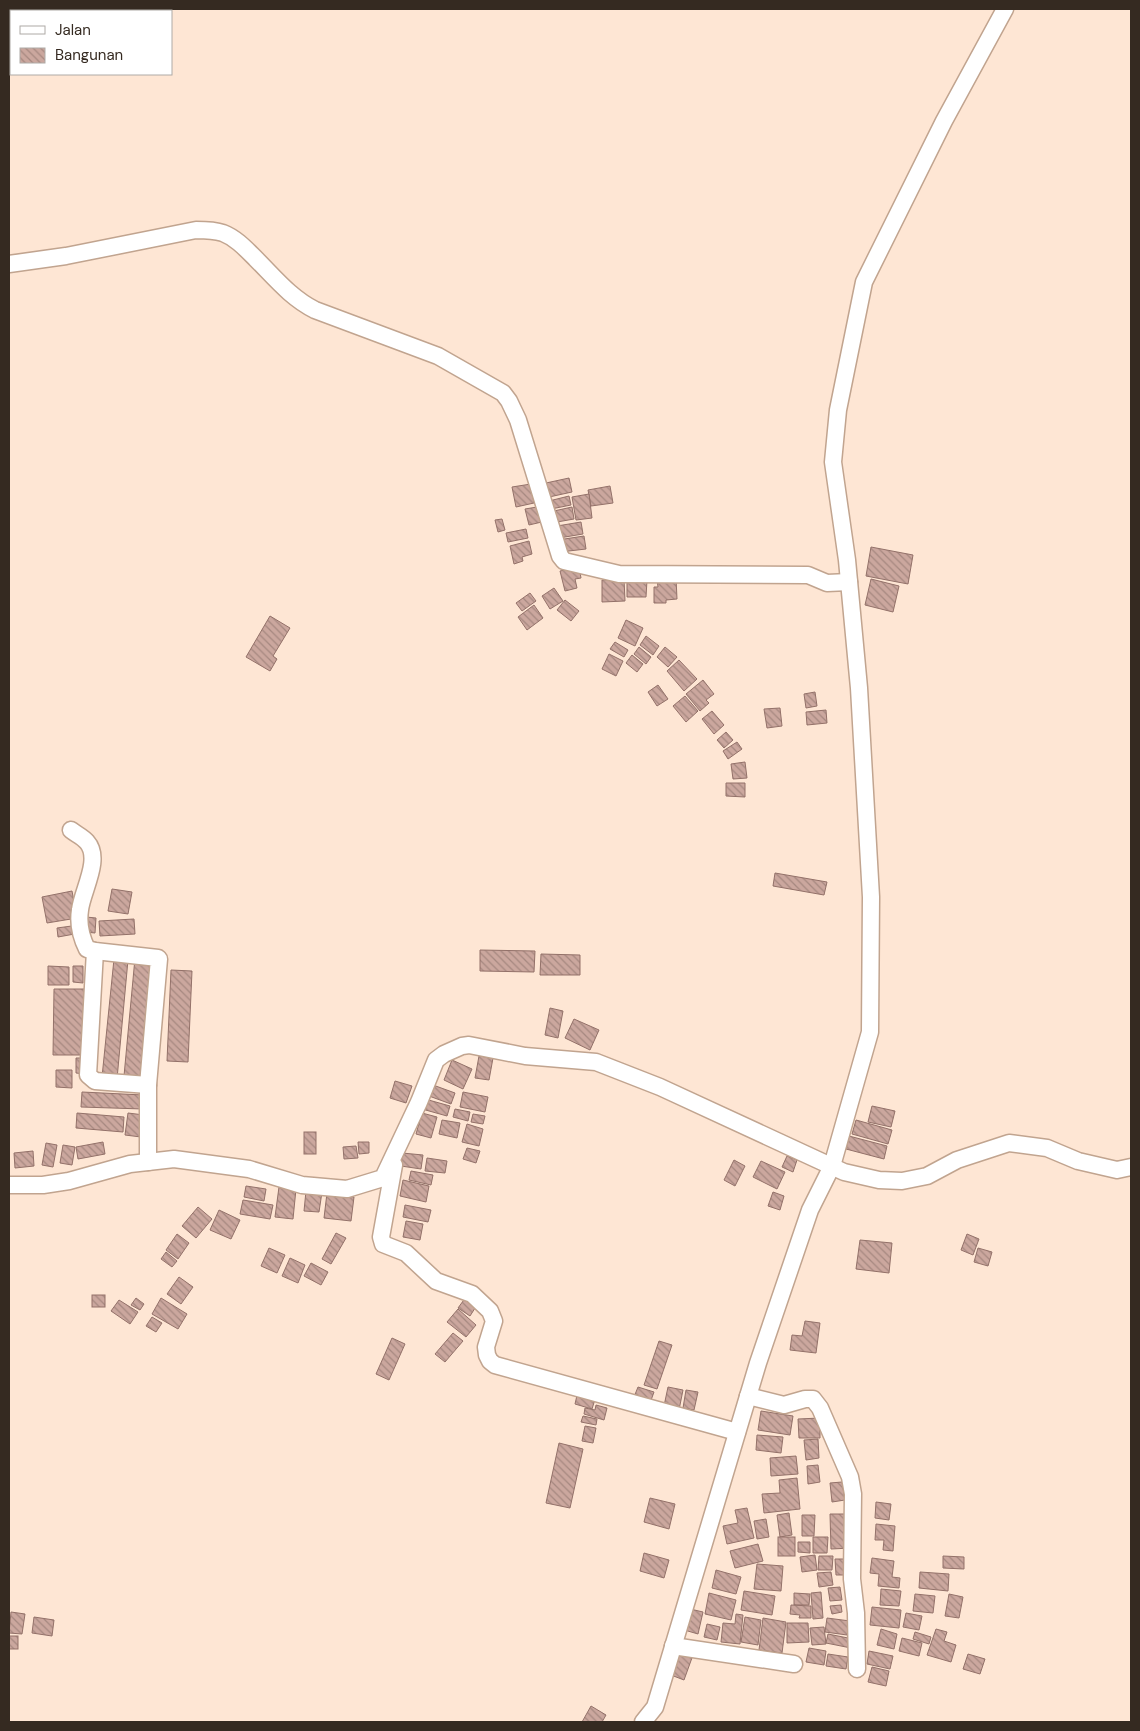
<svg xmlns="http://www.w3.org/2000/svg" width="1140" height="1731" font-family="'DM Sans',sans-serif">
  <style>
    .building { fill: url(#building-back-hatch); stroke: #937169 }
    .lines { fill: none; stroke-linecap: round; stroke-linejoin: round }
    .street-casing { stroke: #c1a48f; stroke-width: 19 }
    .street { stroke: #fff; stroke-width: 16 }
  </style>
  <defs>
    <pattern id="building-back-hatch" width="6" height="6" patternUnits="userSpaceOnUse" patternTransform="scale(1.25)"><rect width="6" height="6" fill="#cba79e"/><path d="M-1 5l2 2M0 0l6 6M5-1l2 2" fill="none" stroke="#a68880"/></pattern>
  </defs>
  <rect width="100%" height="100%" fill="#fee6d4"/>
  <!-- building -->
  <g class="building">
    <path d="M569,478L572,492L549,497L546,483Z"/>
    <path d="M531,484L534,503L516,507L512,487Z"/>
    <path d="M610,486L613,503L591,506L588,490Z"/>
    <path d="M589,494L592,518L576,520L572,497Z"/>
    <path d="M569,496L571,505L551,509L549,501Z"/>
    <path d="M543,506L546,521L529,525L525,509Z"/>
    <path d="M572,507L574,519L557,522L554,511Z"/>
    <path d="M502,519L505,530L498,532L495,520Z"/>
    <path d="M581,522L583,534L559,538L557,526Z"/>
    <path d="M526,529L528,538L508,542L506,533Z"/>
    <path d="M584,536L586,549L560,552L558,540Z"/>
    <path d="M529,541L532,554L522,557L523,561L514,564L510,546Z"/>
    <path d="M871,547L913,555L908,584L866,576Z"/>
    <path d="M579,567L581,578L575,579L577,588L565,591L560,571Z"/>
    <path d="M676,578L677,599L666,600V603H654V587H658L657,579Z"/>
    <path d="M624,579L625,601L602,602V580Z"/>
    <path d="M627,579L647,580L646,597H627Z"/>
    <path d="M871,579L899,586L893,612L865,605Z"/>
    <path d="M554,588L563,601L550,609L542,596Z"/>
    <path d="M530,593L536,601L522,611L516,603Z"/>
    <path d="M565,600L579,611L571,621L557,610Z"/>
    <path d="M534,605L543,618L527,630L518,617Z"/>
    <path d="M270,616L290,628L273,656L277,659L270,671L246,657Z"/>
    <path d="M626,620L643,628L635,646L618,638Z"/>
    <path d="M646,636L659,646L653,655L640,645Z"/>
    <path d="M615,642L628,650L624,657L610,649Z"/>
    <path d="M639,647L651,657L646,664L634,654Z"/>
    <path d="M665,647L677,657L668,667L657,657Z"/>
    <path d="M609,654L623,661L616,676L602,669Z"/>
    <path d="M632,655L643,664L637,672L626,663Z"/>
    <path d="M679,660L697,679L684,691L667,671Z"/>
    <path d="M703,680L714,694L706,700L709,703L700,711L686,694Z"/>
    <path d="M658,685L668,699L657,706L648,692Z"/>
    <path d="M815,692L817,706L806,708L804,694Z"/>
    <path d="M685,696L698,711L686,722L673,706Z"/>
    <path d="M780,708L782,726L767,728L764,709Z"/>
    <path d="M826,710L827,723L807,725L806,712Z"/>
    <path d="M712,711L724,725L714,734L702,719Z"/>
    <path d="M726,732L733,740L724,748L717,740Z"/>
    <path d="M737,742L742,749L728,759L723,751Z"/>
    <path d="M745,762L747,778L733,779L731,764Z"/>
    <path d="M726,783H745V797L726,796Z"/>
    <path d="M775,873L827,882L824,895L773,886Z"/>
    <path d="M112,889L132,892L128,914L108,911Z"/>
    <path d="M72,891L77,918L47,923L42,897Z"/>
    <path d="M86,917L96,918L95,933L85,932Z"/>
    <path d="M134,919L135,934L100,936L99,921Z"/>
    <path d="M79,925L80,933L58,937L57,928Z"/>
    <path d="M480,950L535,951L534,972L480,971Z"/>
    <path d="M541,954L580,955V975H540Z"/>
    <path d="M135,958L152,959L141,1077L124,1076Z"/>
    <path d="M114,959L128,960L117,1079L102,1077Z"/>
    <path d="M48,966L69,967V985H48Z"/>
    <path d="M73,966H83V983L73,982Z"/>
    <path d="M171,970L192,971L188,1062L167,1061Z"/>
    <path d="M54,989H86V1055H53Z"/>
    <path d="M550,1008L563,1011L558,1038L545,1035Z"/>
    <path d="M574,1019L599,1030L590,1050L565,1038Z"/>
    <path d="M479,1056L493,1058L489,1080L475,1078Z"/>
    <path d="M76,1058H85V1074L76,1073Z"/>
    <path d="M452,1060L472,1069L463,1089L444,1080Z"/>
    <path d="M56,1070H72V1088L56,1087Z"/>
    <path d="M395,1081L412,1086L406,1103L390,1098Z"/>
    <path d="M433,1085L455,1093L451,1104L429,1096Z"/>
    <path d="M82,1092L143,1095V1109L81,1107Z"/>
    <path d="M463,1092L488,1097L485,1112L460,1107Z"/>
    <path d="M425,1099L450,1106L447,1116L422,1109Z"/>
    <path d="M872,1106L895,1111L891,1127L868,1122Z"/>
    <path d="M455,1109L470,1112L468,1121L453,1117Z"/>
    <path d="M77,1113L124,1117L123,1132L76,1128Z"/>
    <path d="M128,1113L144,1115L141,1137L125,1135Z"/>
    <path d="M422,1113L437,1117L431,1138L416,1134Z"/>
    <path d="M473,1114L485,1116L483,1124L471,1122Z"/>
    <path d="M442,1120L460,1123L457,1138L439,1134Z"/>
    <path d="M856,1120L892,1130L888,1144L852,1134Z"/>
    <path d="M467,1124L483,1129L479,1146L462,1142Z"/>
    <rect x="304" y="1132" width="12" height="22"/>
    <path d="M849,1136L887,1146L884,1159L846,1149Z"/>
    <path d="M103,1142L105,1154L78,1159L76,1147Z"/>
    <path d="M358,1142H369V1153L359,1154Z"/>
    <path d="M46,1143L57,1145L53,1167L42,1165Z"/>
    <path d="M63,1145L75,1147L72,1165L60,1163Z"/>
    <path d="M356,1146L358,1158L344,1159L343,1147Z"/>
    <path d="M467,1148L480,1151L476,1163L463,1159Z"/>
    <path d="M33,1151L34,1166L15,1168L14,1153Z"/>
    <path d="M402,1153L423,1155L421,1169L401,1166Z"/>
    <path d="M787,1156L797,1160L793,1172L782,1167Z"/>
    <path d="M427,1158L447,1161L445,1173L425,1171Z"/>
    <path d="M734,1160L745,1166L735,1186L724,1180Z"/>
    <path d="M761,1161L785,1172L777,1189L753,1177Z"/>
    <path d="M411,1171L433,1175L431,1185L409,1180Z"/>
    <path d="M403,1180L429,1186L426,1202L400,1196Z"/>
    <path d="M246,1186L266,1189L264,1201L244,1197Z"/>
    <path d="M279,1187L296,1189L293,1219L275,1217Z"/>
    <path d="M306,1191L322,1192L319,1212L304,1211Z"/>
    <path d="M773,1192L784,1196L780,1210L768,1206Z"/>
    <path d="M327,1193L354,1197L351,1221L324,1218Z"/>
    <path d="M243,1200L273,1205L270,1219L240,1214Z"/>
    <path d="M405,1205L431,1210L428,1222L403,1217Z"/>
    <path d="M198,1207L212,1219L196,1238L182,1226Z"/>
    <path d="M219,1210L240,1220L231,1239L210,1230Z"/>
    <path d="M406,1221L423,1224L420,1240L403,1237Z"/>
    <path d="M336,1233L346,1238L331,1264L322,1259Z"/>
    <path d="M177,1234L189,1243L178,1259L166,1250Z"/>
    <path d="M967,1234L979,1239L973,1255L961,1250Z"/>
    <path d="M860,1240L892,1243L889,1273L856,1269Z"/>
    <path d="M269,1248L285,1255L277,1273L261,1266Z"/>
    <path d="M978,1248L992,1252L988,1266L974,1262Z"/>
    <path d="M166,1252L177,1261L172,1267L161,1259Z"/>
    <path d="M290,1258L305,1265L298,1283L282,1276Z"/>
    <path d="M311,1263L328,1272L321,1285L304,1276Z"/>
    <path d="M179,1277L193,1287L181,1304L167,1294Z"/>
    <rect x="92" y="1295" width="13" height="12"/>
    <path d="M466,1297L477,1305L470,1316L458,1308Z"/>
    <path d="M136,1298L144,1304L140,1310L131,1305Z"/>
    <path d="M161,1298L187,1314L178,1329L152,1314Z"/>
    <path d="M119,1300L138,1312L130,1324L111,1311Z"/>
    <path d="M458,1309L476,1325L466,1337L447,1322Z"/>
    <path d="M152,1317L162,1323L156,1332L146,1326Z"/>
    <path d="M805,1321L820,1323L816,1353L790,1350L792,1335L802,1336Z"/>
    <path d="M453,1333L463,1341L445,1362L435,1354Z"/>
    <path d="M392,1338L405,1344L389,1380L376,1374Z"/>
    <path d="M659,1341L672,1345L657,1389L644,1385Z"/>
    <path d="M638,1387L654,1392L650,1403L634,1397Z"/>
    <path d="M668,1387L683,1390L679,1410L664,1406Z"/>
    <path d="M686,1390L698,1392L694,1410L683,1408Z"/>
    <path d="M578,1391L596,1396L592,1409L575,1404Z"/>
    <path d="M596,1405L607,1408L604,1420L584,1414L585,1408L595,1410Z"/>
    <path d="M761,1411L793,1416L790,1435L758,1430Z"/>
    <path d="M583,1416L597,1419L596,1425L581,1422Z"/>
    <path d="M820,1418V1438H799L798,1419Z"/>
    <path d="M585,1426L596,1428L593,1443L582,1441Z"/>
    <path d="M757,1435L783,1437L781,1453L756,1450Z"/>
    <path d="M818,1439L819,1458L806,1460L804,1440Z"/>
    <path d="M559,1443L583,1449L570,1508L546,1503Z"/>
    <path d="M796,1456L798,1474L771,1476L770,1458Z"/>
    <path d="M818,1465L820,1482L808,1484L807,1466Z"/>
    <path d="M797,1478L800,1509L764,1513L762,1494L780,1493L779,1480Z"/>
    <path d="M842,1482L845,1500L832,1502L830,1483Z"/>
    <path d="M650,1498L675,1504L669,1529L644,1522Z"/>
    <path d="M876,1502L891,1504L889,1520L875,1518Z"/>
    <path d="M747,1508L754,1538L727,1544L723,1526L738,1523L735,1510Z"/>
    <path d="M789,1513L792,1535L780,1537L777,1515Z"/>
    <path d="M830,1514H850L851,1548L831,1549Z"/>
    <path d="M802,1515H815L814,1536H802Z"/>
    <path d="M766,1519L769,1537L757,1539L754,1521Z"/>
    <path d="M876,1524L895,1526L893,1551L883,1550L884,1540H875Z"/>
    <rect x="778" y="1537" width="17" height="19"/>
    <path d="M813,1537H828L827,1553H813Z"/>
    <path d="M798,1542H810V1553L798,1552Z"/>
    <path d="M758,1544L763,1561L735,1568L730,1551Z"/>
    <path d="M644,1553L669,1560L664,1578L640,1571Z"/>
    <path d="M815,1555L817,1570L802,1572L800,1557Z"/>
    <path d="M819,1556H833L832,1570H818Z"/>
    <path d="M943,1556L964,1557V1569L943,1568Z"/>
    <path d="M872,1558L894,1561L892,1577L900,1578L899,1588L878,1586L879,1574L870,1573Z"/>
    <path d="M835,1559H846L847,1575H836Z"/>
    <path d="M757,1564L783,1566L781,1591L754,1589Z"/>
    <path d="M716,1570L741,1577L736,1594L712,1588Z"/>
    <path d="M831,1572L833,1585L819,1587L817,1573Z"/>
    <path d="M920,1572L949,1574L948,1591L919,1588Z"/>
    <path d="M840,1587L842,1600L830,1601L828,1588Z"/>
    <path d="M881,1589L901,1591L899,1606L880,1605Z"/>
    <path d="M744,1591L775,1596L772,1615L741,1610Z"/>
    <path d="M821,1592L823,1618L813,1619L811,1593Z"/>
    <path d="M709,1593L736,1600L731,1620L705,1614Z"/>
    <path d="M794,1593L810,1594L809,1605H794Z"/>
    <path d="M915,1594L935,1596L933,1613L913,1611Z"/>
    <path d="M949,1594L963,1597L959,1618L945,1616Z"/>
    <path d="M791,1605L811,1606V1618H799L800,1615L790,1614Z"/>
    <path d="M841,1605L842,1612L832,1614L830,1606Z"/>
    <path d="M872,1607L901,1610L899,1628L870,1625Z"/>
    <path d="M686,1608L703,1612L698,1634L681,1629Z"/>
    <path d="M11,1612L25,1614L22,1634L9,1633Z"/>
    <path d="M906,1613L922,1616L919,1630L903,1627Z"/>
    <path d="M736,1614L743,1615L740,1644L721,1642L723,1623L735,1624Z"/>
    <path d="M34,1617L54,1620L52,1636L32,1633Z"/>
    <path d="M745,1617L761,1620L758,1645L741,1642Z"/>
    <path d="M763,1618L786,1622L782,1653L759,1650Z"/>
    <path d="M827,1618L850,1621L847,1635L825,1632Z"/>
    <path d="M787,1623H808L809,1642L787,1643Z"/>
    <path d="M707,1624L720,1627L717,1640L704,1637Z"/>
    <path d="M824,1627L826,1644L812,1645L810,1628Z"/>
    <path d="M881,1629L897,1634L894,1649L877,1645Z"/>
    <path d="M936,1629L947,1632L944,1641L956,1645L951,1662L927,1655Z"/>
    <path d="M915,1632L931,1637L929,1644L913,1639Z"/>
    <path d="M828,1634L853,1639L851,1648L826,1643Z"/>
    <rect x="9" y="1636" width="9" height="13"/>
    <path d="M902,1638L922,1643L919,1656L899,1651Z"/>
    <path d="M809,1648L826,1651L824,1665L806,1662Z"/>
    <path d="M681,1650L693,1655L684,1680L671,1675Z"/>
    <path d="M869,1651L893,1656L890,1669L867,1664Z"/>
    <path d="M828,1654L848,1657L846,1669L826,1666Z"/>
    <path d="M968,1654L985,1659L980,1674L963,1669Z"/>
    <path d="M872,1667L889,1671L886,1686L868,1682Z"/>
    <path d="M591,1706L606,1715L602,1722H582Z"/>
  </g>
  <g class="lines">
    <defs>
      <g id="street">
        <path d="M9,264L66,256L196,230C205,230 214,230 223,233C236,238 246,249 256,259C275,278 291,298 315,310L438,356L503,393L509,401L518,420L560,556L564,561L619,574L808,575L827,583L849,582"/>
        <path d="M71,830C76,834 83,837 87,842C102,859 82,891 80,910C78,923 81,937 87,949L95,951L158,958L159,959L148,1085V1162"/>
        <path d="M95,951L88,1075L95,1081L148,1085"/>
        <path d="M394,1165L381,1237L383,1244L406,1253L436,1281L472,1294L490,1311L494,1321L486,1347L487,1355L490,1361L495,1365L737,1432"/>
        <path d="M9,1185H43L69,1181L130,1164L174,1159L249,1169L302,1185L347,1189L383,1178L419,1102L436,1060L444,1054L462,1046L469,1045L525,1056L596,1062L660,1087L844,1172L879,1180L902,1181L927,1176L957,1160L1009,1143L1047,1148L1078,1161L1117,1170L1131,1167"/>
        <path d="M748,1396L784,1405L805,1399H813L820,1408L850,1477L853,1494L852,1579L856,1613L857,1669"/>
        <path d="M673,1646L794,1664"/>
        <path d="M643,1722L655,1707L758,1363L810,1210L832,1166L870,1032L871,897L859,688L847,560L833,462L838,410L864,282L944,121L1005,9"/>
      </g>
    </defs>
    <!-- street casing -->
    <use href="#street" class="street-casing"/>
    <!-- street -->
    <use href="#street" class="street"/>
  </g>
  <!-- border -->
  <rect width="1140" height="1731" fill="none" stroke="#352a21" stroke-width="20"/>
  <!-- legend -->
  <rect x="10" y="10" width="162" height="65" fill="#ffffff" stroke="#aeaaa6"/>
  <rect x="20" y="26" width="25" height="8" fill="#ffffff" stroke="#aeaaa6"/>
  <text x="55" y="35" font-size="15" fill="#352a21">Jalan</text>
  <rect x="20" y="48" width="25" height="15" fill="url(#building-back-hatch)" stroke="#aeaaa6"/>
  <text x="55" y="60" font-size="15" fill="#352a21">Bangunan</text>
</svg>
